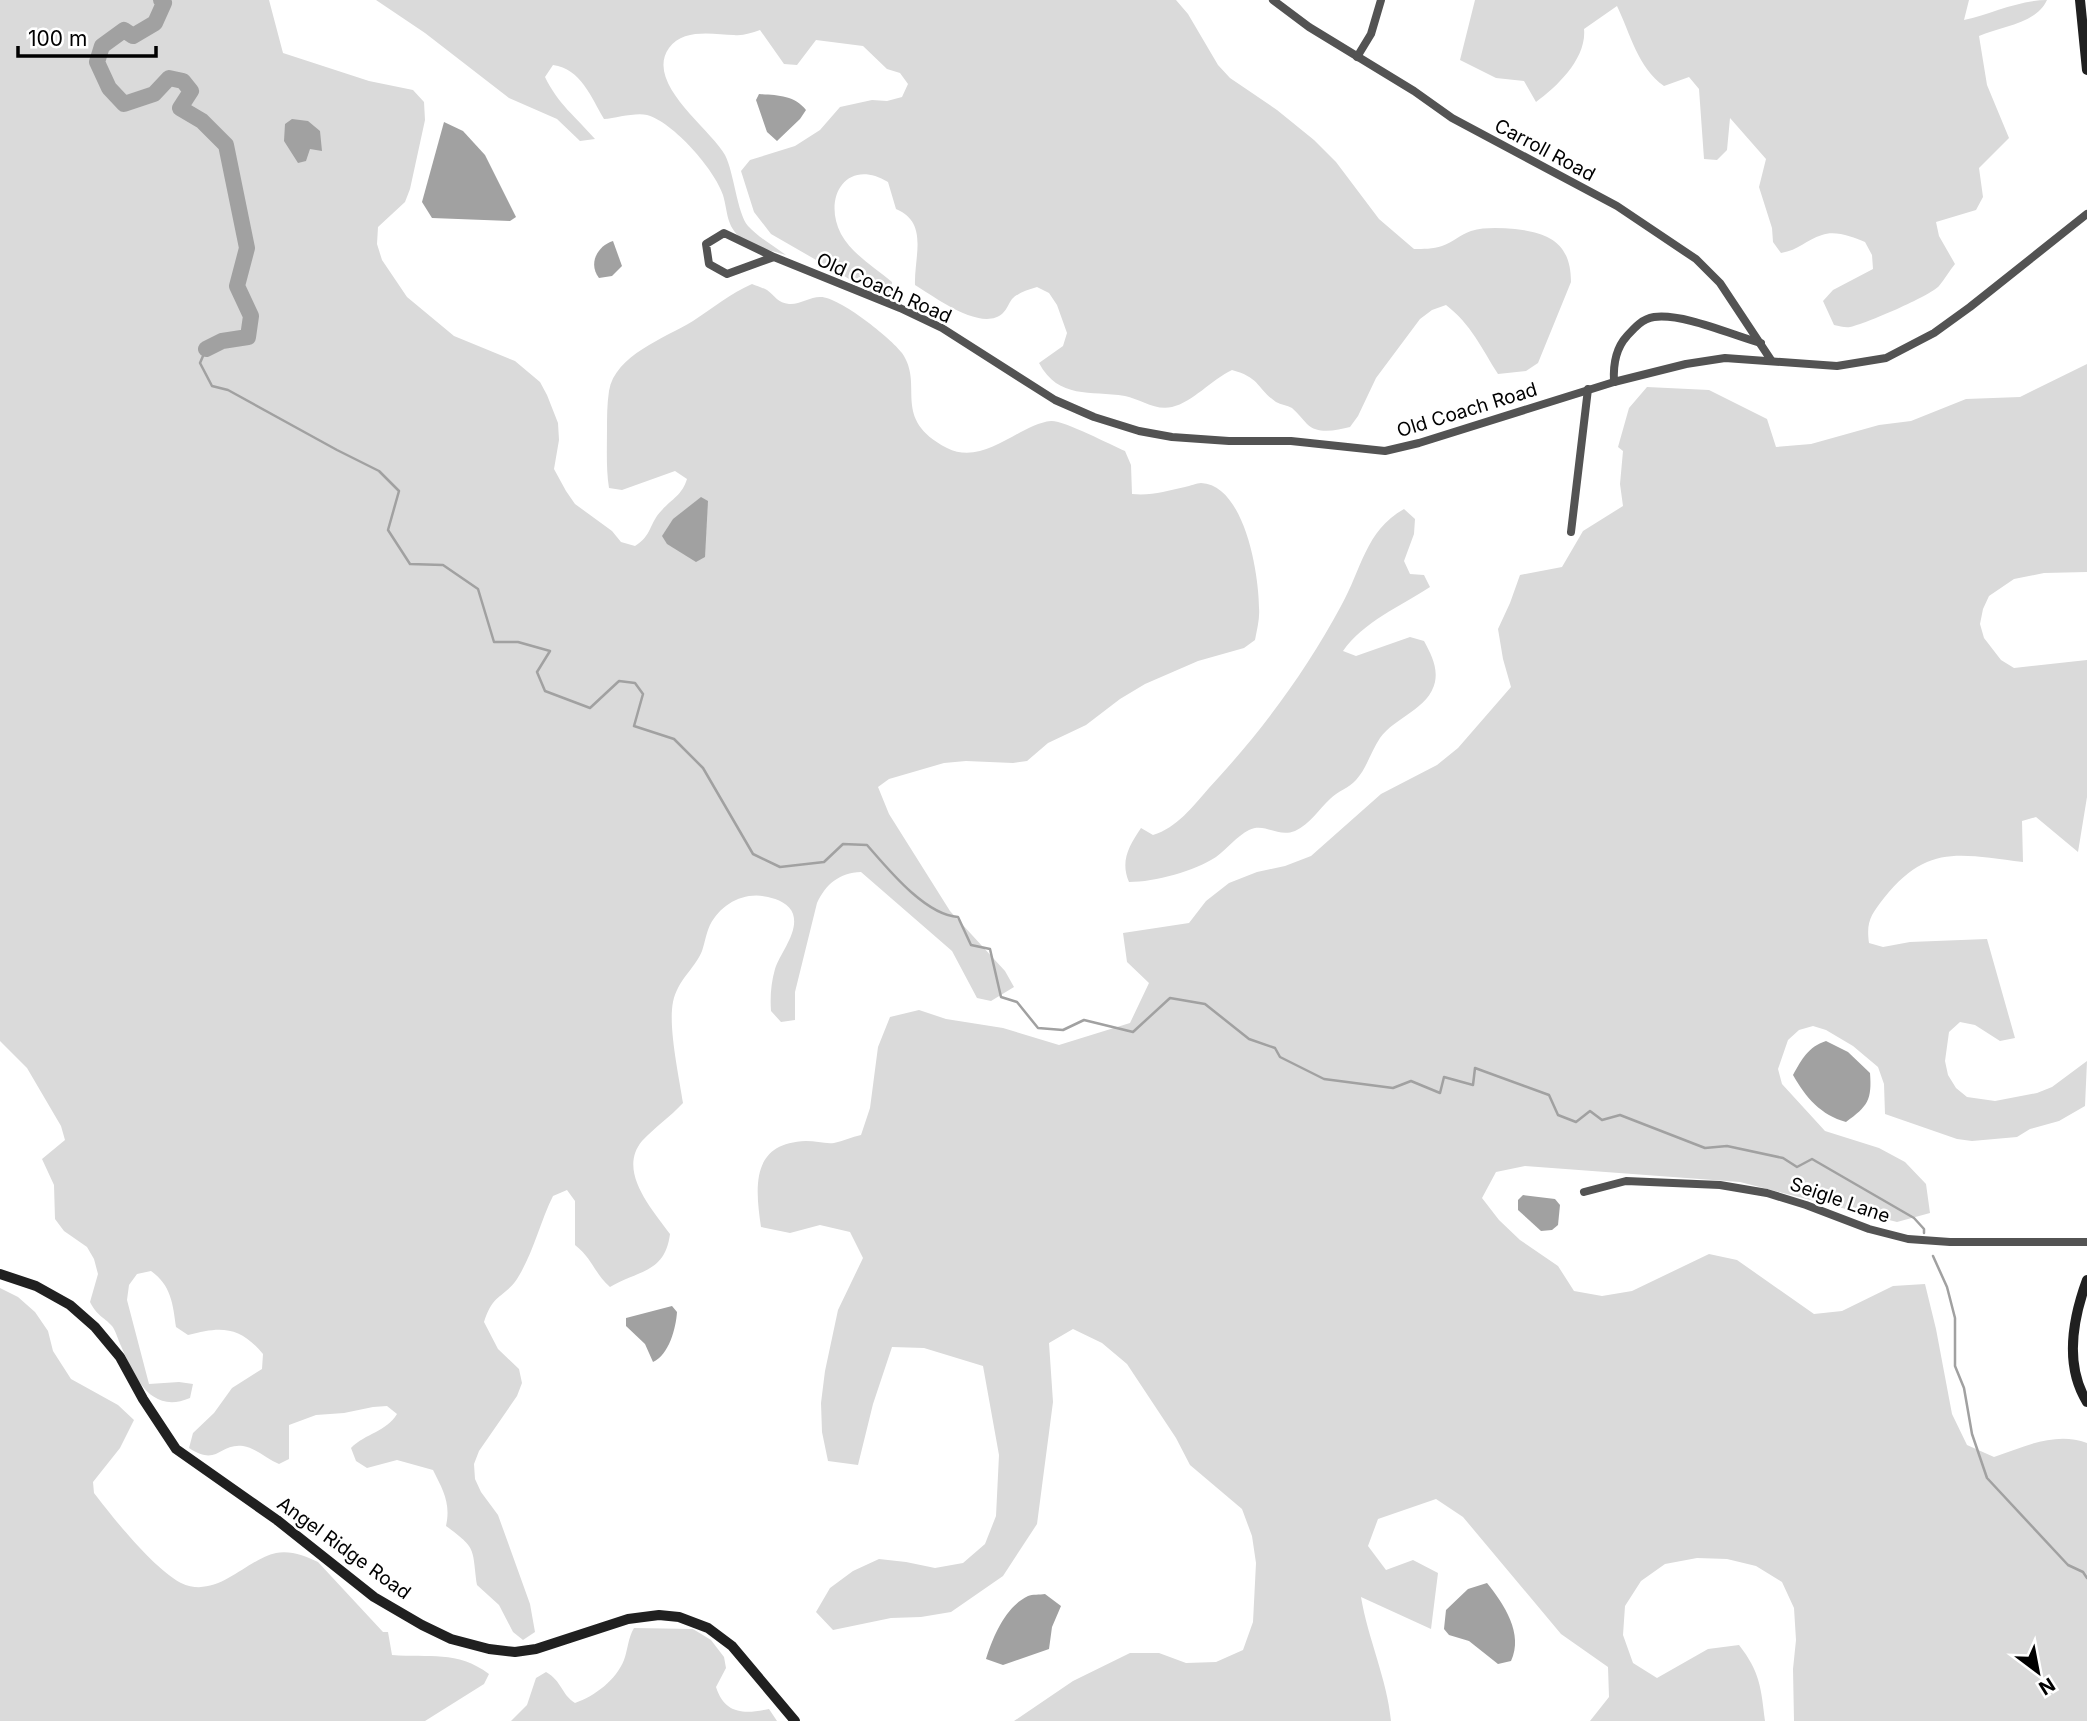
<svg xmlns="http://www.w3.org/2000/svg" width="2087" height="1721" font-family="Inter,sans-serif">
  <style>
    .green { fill: #dadada }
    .water { fill: #a1a1a1 }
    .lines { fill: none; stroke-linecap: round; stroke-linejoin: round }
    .stream { stroke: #a1a1a1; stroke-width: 2.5 }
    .river { stroke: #a1a1a1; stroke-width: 16 }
    .street { stroke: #535353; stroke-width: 8 }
    .secondary { stroke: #202020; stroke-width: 10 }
    .labels { text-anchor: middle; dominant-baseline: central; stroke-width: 5; stroke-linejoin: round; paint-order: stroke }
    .street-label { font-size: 19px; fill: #000; stroke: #fff }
  </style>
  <rect width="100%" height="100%" fill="#fff"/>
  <!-- green -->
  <g class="green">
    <path d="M0,0H269L283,53L369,81L413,90L424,102L425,120L410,189L405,202L378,227L377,244L382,260L407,297L454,336L515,361L540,382L547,395L558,423L559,440L554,469L566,491L575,504L612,531L621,542L635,546C652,536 649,523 662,510C673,498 682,495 687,479L675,471L622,490L609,488C606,469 607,449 607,429C607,417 607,404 609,391C615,355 665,338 693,321C713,308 731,293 752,284C757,286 763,288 767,290C775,296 778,303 789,304C799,305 810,297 820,297C838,296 891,338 902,353C925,386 890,418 947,448C984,467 1019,424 1051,421C1063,420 1111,445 1125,451L1131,465L1132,494C1151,496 1167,491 1185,487C1190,486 1197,483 1201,483C1245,485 1259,575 1259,608C1260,618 1257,629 1255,640L1244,648L1198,661L1145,684L1120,699L1086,725L1048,743L1027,761L1013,763L966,761L944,763L889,779L878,787L889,814L950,911L1005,971L1014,987L991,1001L977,998L952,951L861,872C839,873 826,884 817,903L795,992V1020L781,1022L771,1011C770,997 771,983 775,969C780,953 799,932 793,914C790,904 777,899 768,897C744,891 721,904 710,925C706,934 705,942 702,951C694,970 678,979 673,1002C668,1027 679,1076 683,1103C670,1117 655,1127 642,1141C617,1171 652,1209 670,1234C665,1273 639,1270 610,1287C594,1273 593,1259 575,1245V1201L567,1190L553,1196C540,1222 533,1254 517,1279C504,1298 493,1293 484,1322L498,1349L519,1369L522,1383L517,1396L479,1451L474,1464L475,1479L481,1492L498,1515L530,1604L535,1632L523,1640L513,1632L499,1605L477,1585C472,1547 477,1549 446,1526C451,1503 443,1490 433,1470L397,1460L367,1468L356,1461L351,1448C366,1433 386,1432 397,1414L387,1406L373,1407L344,1413L316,1415L289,1425V1459L279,1464C267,1459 256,1448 243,1446C219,1443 218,1467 189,1448L193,1433L214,1413L232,1388L262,1369L263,1354C240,1326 221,1326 188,1335L176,1327C173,1304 171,1285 151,1271L137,1274L129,1285L127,1300L149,1384L179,1382L193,1384L190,1398C150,1415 134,1376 121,1346C118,1340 116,1331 112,1326C103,1316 98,1317 90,1302L98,1274L94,1259L87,1247L64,1231L55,1219L54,1185L42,1159L65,1140L61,1126L27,1068L0,1041Z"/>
    <path d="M376,0H1176L1188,14L1218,65L1230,78L1277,110L1314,140L1336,162L1379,219L1414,249C1423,249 1433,249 1442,246C1452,243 1461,234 1471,231C1485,227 1500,228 1515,229C1549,233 1571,243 1571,282L1538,363L1526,371L1498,374C1482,349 1471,324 1446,305L1432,310L1420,319L1376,378L1358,416L1350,427C1337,430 1318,435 1307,424C1302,419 1298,413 1292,408C1287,405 1281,405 1276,402C1256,388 1261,378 1232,370C1211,380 1193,402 1172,407C1155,411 1140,399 1125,396C1090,390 1059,400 1039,363L1063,346L1067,333L1057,305L1049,293L1037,287C1028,290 1019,292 1012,299C1009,303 1007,309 1003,313C982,333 935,297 915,285C914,256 929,223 896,209L888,182C847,157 822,197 841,234C852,254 874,267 892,282L891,295H877L771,234L754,212L741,171L750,160L795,146L820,130L840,107L872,100L887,101L902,97L908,84L900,73L887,69L863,46L816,40L797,65L784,64L760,30C751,33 743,36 734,35C713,34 683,28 669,48C644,83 711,129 725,155C734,172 737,213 748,226C758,237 774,246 786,255C773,251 751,247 741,238C726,226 728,212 723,195C715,170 673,122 647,115C636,112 616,118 604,119C591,97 581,69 553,65L545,77C558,104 576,117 595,139L580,141L557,119L509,98L425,33Z"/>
    <path d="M1475,0H1969L1964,20C1991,14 2019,0 2047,0C2036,24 2001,26 1979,36L1987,85L2009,138L1979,168L1983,197L1976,210L1936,222L1939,236L1955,264C1949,271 1945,279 1939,286C1930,296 1865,324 1850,327C1845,328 1840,326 1834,325L1823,301L1833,290L1873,269L1872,255L1865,242C1853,237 1835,230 1822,235C1806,240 1799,250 1781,253L1773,242L1772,228L1759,187L1766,159L1730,118L1727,150L1717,160L1704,159L1699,89L1689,77L1664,86C1638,68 1630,33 1617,6L1584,29C1587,58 1557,87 1536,102L1524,81L1496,78L1460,60Z"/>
    <path d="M2087,364V572L2044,573L2014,579L1989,596L1983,609L1980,624L1984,638L2001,660L2014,668L2087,660V797L2078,852L2036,817L2022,821L2023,862C1961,855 1928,843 1884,898C1871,915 1866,921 1869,943L1883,947L1910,942L1987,939L2015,1038L2000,1041L1975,1025L1960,1022L1949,1032L1945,1061L1948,1075L1956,1088L1967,1097L1995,1101L2037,1093L2052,1087L2087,1061L2085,1106L2059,1121L2030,1129L2017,1137L1972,1141L1957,1139L1885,1114L1884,1084L1878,1067L1853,1046L1826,1030L1813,1026L1799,1030L1788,1040L1778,1069L1782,1084L1825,1131L1879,1148L1905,1162L1926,1184L1930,1213L1897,1222L1740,1182L1525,1166L1496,1172L1482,1198L1499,1220L1520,1240L1558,1266L1574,1291L1602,1296L1632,1291L1709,1254L1737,1260L1814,1314L1842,1311L1893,1286L1925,1284L1936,1329L1952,1414L1967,1445L1994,1457C2024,1447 2055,1431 2087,1443V1721H1794L1793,1669L1796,1640L1794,1608L1782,1582L1756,1566L1727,1559L1697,1558L1665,1564L1641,1581L1625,1606L1623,1635L1633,1663L1657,1678L1708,1649L1739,1645C1760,1672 1761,1687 1765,1721H1590L1609,1697L1608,1667L1561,1634L1463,1517L1436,1499L1378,1519L1368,1546L1386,1570L1413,1560L1438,1573L1431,1629L1361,1597C1368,1639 1387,1679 1391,1721H1014L1073,1681L1130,1653H1159L1186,1663L1216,1662L1243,1650L1253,1622L1256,1563L1252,1536L1242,1509L1190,1465L1176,1438L1127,1364L1102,1343L1073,1329L1049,1343L1053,1402L1037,1524L1003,1576L951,1612L921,1617L891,1618L833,1630L816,1612L830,1588L853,1571L879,1559L906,1562L935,1568L963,1563L985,1544L996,1516L999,1455L983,1366L924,1348L892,1347L873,1404L858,1465L828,1461L822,1432L821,1403L825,1371L838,1310L863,1258L850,1232L820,1225L790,1233L761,1227C755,1186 751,1143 806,1141C816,1141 825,1144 834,1143C843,1141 852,1137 861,1135L870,1108L878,1047L890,1017L919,1010L946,1019L1003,1028L1059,1045L1130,1023L1149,983L1127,962L1123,933L1189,923L1206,901L1229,883L1257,872L1285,866L1311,856L1381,794L1437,765L1458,748L1511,687L1503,659L1498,629L1510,603L1520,575L1562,567L1583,531L1623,506L1620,484L1623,451L1618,447L1629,408L1647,387L1709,390L1767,419L1776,447L1811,444L1879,425L1911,421L1966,399L2020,397Z"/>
    <path d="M1404,509L1415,519L1414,534L1404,561L1410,574L1424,575L1430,587C1401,606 1363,622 1343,651L1356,656L1410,637L1424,641C1431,654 1438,667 1435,682C1429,709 1395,717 1380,738C1371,751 1367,768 1356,780C1349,788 1338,791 1330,799C1319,809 1310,824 1295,831C1277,838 1265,822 1249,830C1237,836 1227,849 1216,857C1195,871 1155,882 1129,882C1120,861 1129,846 1141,828L1153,835C1177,828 1193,806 1209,788C1261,732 1305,673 1341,606C1362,569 1365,531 1404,509Z"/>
    <path d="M0,1288L18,1297L35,1312L48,1331L53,1351L71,1379L118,1405L134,1420L120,1448L93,1482L94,1493C114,1519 153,1568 181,1583C217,1600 245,1560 276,1553C290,1550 306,1556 318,1562L383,1632H388L392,1655C429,1658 457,1650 489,1674L484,1684L425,1721H0Z"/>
    <path d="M634,1628L693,1629L711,1640L724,1657L726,1668L716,1687C725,1715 745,1714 769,1709L777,1721H511L527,1705L536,1678L546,1672C562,1681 561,1694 575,1703C595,1696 616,1680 624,1660C628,1649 628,1638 634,1628Z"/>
  </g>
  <!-- water -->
  <g class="water">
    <path d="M759,94C776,95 795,95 806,110L800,119L777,141L767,132L756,100Z"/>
    <path d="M292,119L308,121L320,131L322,151L310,149L306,161L298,163L284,141L285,124Z"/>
    <path d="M444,122L463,131L485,155L516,217L510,221L432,218L422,202Z"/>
    <path d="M613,241L622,266L612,276L599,278C588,264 597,246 613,241Z"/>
    <path d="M701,497L708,501L705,557L696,562L667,544L662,536L673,519Z"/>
    <path d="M1826,1041L1848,1052L1870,1073C1872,1100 1868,1106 1846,1122C1821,1115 1806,1098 1793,1075C1802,1059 1808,1047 1826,1041Z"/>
    <path d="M1523,1195L1555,1199L1560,1205L1558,1225L1552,1230L1541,1231L1518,1210V1200Z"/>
    <path d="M672,1306L677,1312C676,1328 669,1355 653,1362L645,1344L626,1326V1318Z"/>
    <path d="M1487,1583C1504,1604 1524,1634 1511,1661L1498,1664L1469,1641L1449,1635L1444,1629L1446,1610L1468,1589Z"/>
    <path d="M1045,1594L1061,1606L1052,1627L1049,1649L1003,1665L986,1659C993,1637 1005,1607 1028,1596C1032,1594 1040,1595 1045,1594Z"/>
  </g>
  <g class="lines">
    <!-- stream -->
    <g class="stream">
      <path d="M206,349L200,363L212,386L228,390L337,450L379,471L399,491L388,530L410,564L443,565L478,589L494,642H518L550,651L537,672L545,691L590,708L619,681L635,683L643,694L634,726L674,739L703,768L753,854L780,867L824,862L843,844L867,845C888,869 925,915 958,917L971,945L990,949L1001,997L1017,1002L1038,1028L1063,1030L1084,1020L1133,1032L1170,998L1205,1004L1249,1039L1275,1048L1280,1057L1324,1079L1393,1088L1411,1081L1440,1093L1444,1077L1473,1085L1475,1068L1549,1095L1558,1115L1576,1122L1590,1111L1602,1120L1620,1115L1705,1148L1727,1146L1783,1158L1797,1167L1812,1159L1914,1218L1924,1229V1233"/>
      <path d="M1933,1256L1947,1287L1955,1318V1366L1964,1388L1972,1434L1987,1478L2068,1565L2083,1572L2087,1578"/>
    </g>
    <!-- river -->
    <path class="river" d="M161,0L164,3L155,23L133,36L124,30L102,46L97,62L109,88L124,104L154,94L169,78L183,81L191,91L180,108L202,121L226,145L247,248L237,286L251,316L248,337L222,341L206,349"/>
    <!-- street -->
    <g class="street">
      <path d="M1273,0L1309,27L1414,91L1452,118L1617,206L1696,259L1720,283L1771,360"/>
      <path d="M1357,57L1371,34L1381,0"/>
      <path d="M774,257L727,274L709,264L706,244L724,233L774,257L900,308L942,328L1055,400L1094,417L1139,431L1172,437L1229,441H1291L1385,451L1419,443L1614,382L1686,364L1725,358L1837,366L1886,358L1934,333L1970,307L2087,214"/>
      <path d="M1614,382C1613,365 1615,349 1627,336C1635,327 1642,319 1654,317C1683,313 1732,335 1761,343"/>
      <path d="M1571,532L1588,389"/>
      <path d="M1584,1192L1626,1181L1720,1185L1767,1193L1806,1205L1869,1229L1908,1239L1950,1242H2087"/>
    </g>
    <!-- secondary -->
    <g class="secondary">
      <path d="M2080,0L2087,70"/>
      <path d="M0,1274L36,1286L70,1305L95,1327L120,1357L143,1399L176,1449L277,1520L374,1597L422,1625L451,1639L489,1649L515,1652L536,1649L628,1619L659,1615L679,1617L708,1628L732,1646L795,1721"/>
      <path d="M2087,1280C2073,1318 2064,1365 2087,1402"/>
    </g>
  </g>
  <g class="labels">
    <!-- street labels -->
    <g class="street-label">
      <text transform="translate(1545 150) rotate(28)">Carroll Road</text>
      <text transform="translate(884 288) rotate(24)">Old Coach Road</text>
      <text transform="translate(1467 410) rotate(-17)">Old Coach Road</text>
      <text transform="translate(1840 1200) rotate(19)">Seigle Lane</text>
      <text transform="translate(344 1548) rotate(36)">Angel Ridge Road</text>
    </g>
  </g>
  <!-- north arrow -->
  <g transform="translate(2038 1672) rotate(148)" stroke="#ffffff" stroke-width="5" paint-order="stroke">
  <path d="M0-5L12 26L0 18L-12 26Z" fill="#000000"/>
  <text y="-10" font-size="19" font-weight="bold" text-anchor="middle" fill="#000000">N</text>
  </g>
  <!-- scale -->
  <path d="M18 46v10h138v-10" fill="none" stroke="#000000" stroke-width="3.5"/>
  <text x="28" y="46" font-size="21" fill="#000000" stroke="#ffffff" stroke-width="5" paint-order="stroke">100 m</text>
</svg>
